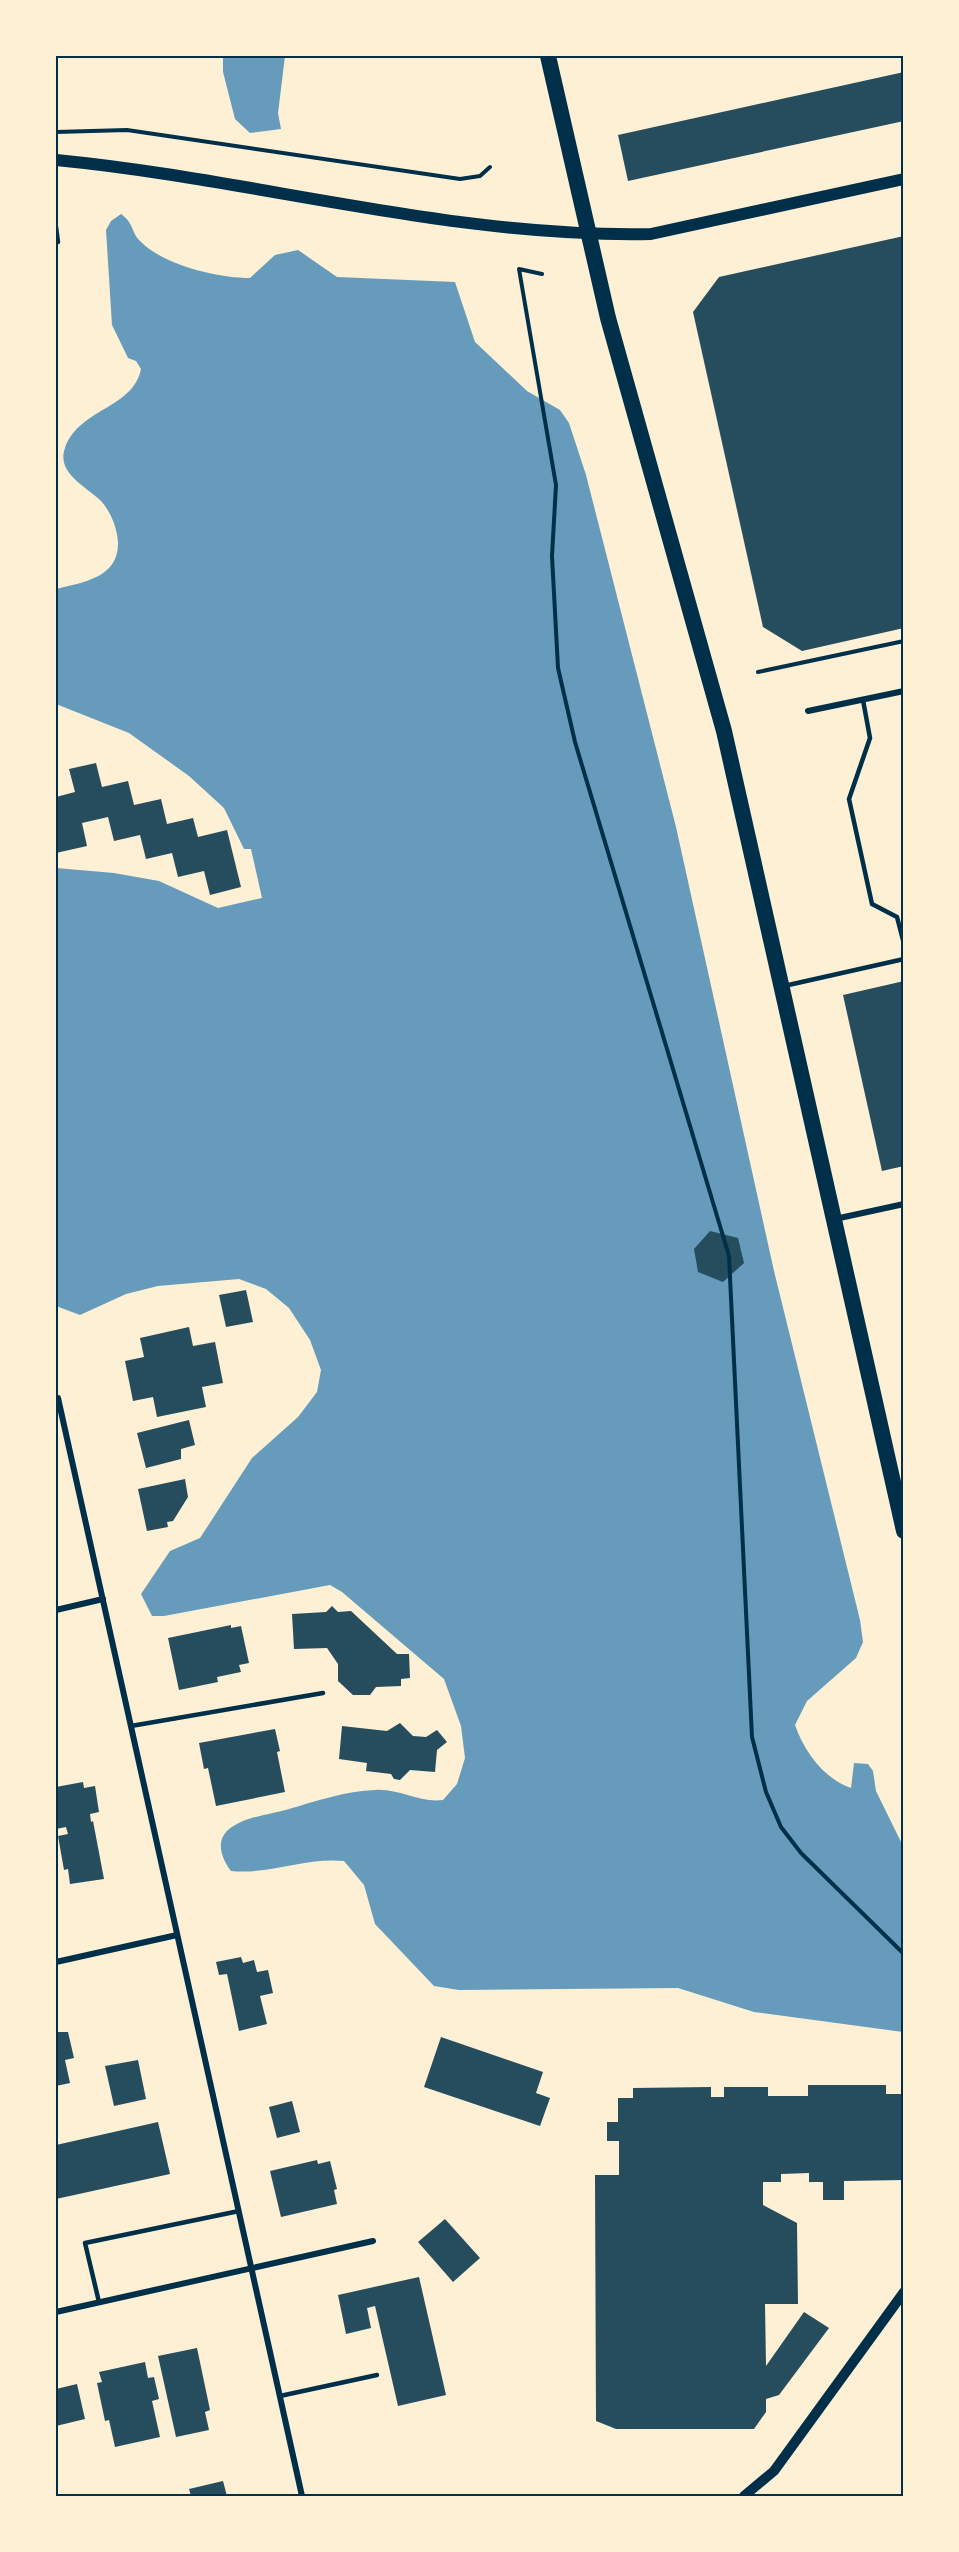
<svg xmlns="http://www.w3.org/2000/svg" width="959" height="2552" font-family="'Noto Sans',sans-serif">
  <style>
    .water { fill: #669bbc }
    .building { fill: #264d5e }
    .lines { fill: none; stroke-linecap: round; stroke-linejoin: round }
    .path { stroke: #003049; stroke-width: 4 }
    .service { stroke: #003049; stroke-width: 4.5 }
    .minor { stroke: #003049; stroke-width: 6 }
    .tertiary { stroke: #003049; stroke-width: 10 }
    .secondary { stroke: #003049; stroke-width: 12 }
    .trunk { stroke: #003049; stroke-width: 16 }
    .neatline { fill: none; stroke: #003049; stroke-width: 2 }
  </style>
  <rect width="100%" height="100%" fill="#fdf0d5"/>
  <!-- water -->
  <g class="water">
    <path d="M223,56H285L278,113L281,129L250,133L235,119L223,72Z"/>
    <path d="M121,214C134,223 131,232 140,241C163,265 217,278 250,278L275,255L298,250L337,277L455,282L475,342L527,391L560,410L569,423L586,475L676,827L774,1271L860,1620L863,1642L856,1658L807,1701L795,1725C804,1751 824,1779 851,1788L854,1763L868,1764L873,1771L876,1791L901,1842L904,1851L903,2032L754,2012L678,1988L459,1990L434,1986L375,1924L364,1885L344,1861C306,1857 269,1875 231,1871C222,1859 215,1842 228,1830C245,1816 269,1815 289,1809C316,1801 346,1791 375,1790C398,1788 419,1803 443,1800L457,1784L465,1758L461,1726L444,1679L342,1592L330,1585L164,1616H152L141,1594L170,1551L200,1538L252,1458L298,1417L317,1392L321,1370L310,1340L289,1308L266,1289L239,1279L158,1286L126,1294L80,1315L56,1306V868L114,873L159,881L218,908L262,898L251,849H244L224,808L189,776L129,733L56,704V589C83,582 119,578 118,542C117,528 111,512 101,501C86,486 56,473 65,448C79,408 133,409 141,369L136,361L128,358L112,325L106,230L111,221Z"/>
  </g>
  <!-- building -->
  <g class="building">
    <path d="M904,72V121L628,181L618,135Z"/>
    <path d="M904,236V628L802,651L763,627L693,312L719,277Z"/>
    <path d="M96,763L102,787L128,781L134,805L161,799L167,824L193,818L198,837L227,830L241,887L210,895L204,871L178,877L172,853L146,859L140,835L114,841L108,817L82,823L87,846L56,853V797L75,792L69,769Z"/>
    <path d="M904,981V1166L882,1171L843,995Z"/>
    <path d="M710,1231L738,1238L744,1263L723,1282L698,1272L694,1249Z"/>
    <path d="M246,1290L253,1322L226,1327L219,1295Z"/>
    <path d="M189,1327L193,1346L215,1342L223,1383L202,1387L206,1407L157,1417L153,1397L133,1401L125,1361L144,1357L140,1338Z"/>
    <path d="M189,1420L195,1445L181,1449V1459L146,1468L137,1433Z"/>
    <path d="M185,1479L188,1497L173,1521L167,1522L168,1527L147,1531L138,1489Z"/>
    <path d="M332,1606L338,1612L351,1611L397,1654H409L410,1678L401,1679V1686L376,1687L370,1695H353L338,1681V1664L327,1648L294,1649L292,1614L326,1612Z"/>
    <path d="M231,1625V1628L241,1626L249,1663L239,1665L241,1672L217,1677L218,1682L179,1690L168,1638Z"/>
    <path d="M400,1723L413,1736L426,1737L437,1730L447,1742L437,1750L435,1772L410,1770L400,1780L394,1779L391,1774L366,1771L367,1763L339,1759L342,1726L387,1731Z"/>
    <path d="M275,1729L280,1751L277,1752L285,1792L216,1806L208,1768L204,1769L199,1743Z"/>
    <path d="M83,1782L84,1788L95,1786L99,1812L90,1814L91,1822L93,1821L104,1879L70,1884L68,1869L64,1870L58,1836L68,1834L66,1827L56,1829V1787Z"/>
    <path d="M241,1957L243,1963L254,1960L257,1972L268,1970L273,1993L260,1996L267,2024L239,2031L227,1974L219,1975L216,1962Z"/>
    <path d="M56,2032H68L74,2058L65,2060L70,2083L56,2086Z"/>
    <path d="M441,2037L543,2072L536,2093L550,2098L540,2126L424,2087Z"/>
    <path d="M138,2060L146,2099L114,2106L105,2066Z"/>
    <path d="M808,2085H886V2094H904V2180L844,2181V2200H823V2182H809V2173L781,2174V2182H763V2205L797,2223L798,2304H765L766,2366L804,2312L829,2328L779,2395L766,2399V2412L754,2429H616L596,2421L595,2175H619V2141H607V2122H618V2098H633V2088L711,2087V2097H724V2087H768V2096H808Z"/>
    <path d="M292,2101L300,2132L277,2138L269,2107Z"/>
    <path d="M158,2122L170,2174L56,2199V2145Z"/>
    <path d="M317,2160L318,2164L330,2161L337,2189L334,2190L337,2204L281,2217L270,2171Z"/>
    <path d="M445,2219L480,2258L453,2282L418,2242Z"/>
    <path d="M419,2277L446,2395L398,2406L375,2306L367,2308L371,2328L346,2334L338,2295Z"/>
    <path d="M197,2348L210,2410L205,2412L209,2430L176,2437L158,2356Z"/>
    <path d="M145,2362L148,2378L154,2377L159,2399L152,2401L160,2437L115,2447L109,2420L105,2421L97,2383L102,2382L99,2372Z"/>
    <path d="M77,2384L85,2419L56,2426V2389Z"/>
    <path d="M223,2481L227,2496H191L189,2489Z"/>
  </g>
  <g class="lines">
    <!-- path -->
    <g class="path">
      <path d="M56,132L127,130L460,179L480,176L490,167"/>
      <path d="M542,274L519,269L556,485L552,556L558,668L575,742L729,1256L752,1737L766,1792L781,1827L801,1853L904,1954"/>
      <path d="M758,672L904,641"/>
    </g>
    <!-- service -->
    <g class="service">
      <path d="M56,227L58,242H56"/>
      <path d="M863,700L870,738L849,799L872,904L897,917L904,944"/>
      <path d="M784,986L904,959"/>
      <path d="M131,1726L323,1693"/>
      <path d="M99,2302L85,2243L239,2211"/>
      <path d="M280,2396L377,2375"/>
    </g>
    <!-- minor -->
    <g class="minor">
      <path d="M808,711L904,691"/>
      <path d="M835,1219L904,1204"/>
      <path d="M58,1398L302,2496"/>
      <path d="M56,1610L103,1599"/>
      <path d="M56,1962L177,1935"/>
      <path d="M56,2312L373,2241"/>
    </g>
    <!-- tertiary -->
    <path class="tertiary" d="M744,2496L774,2471L904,2292"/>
    <!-- secondary -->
    <path class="secondary" d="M56,160C254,179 450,238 651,234L904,179"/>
    <!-- trunk -->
    <path class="trunk" d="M548,56L608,318L724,731L904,1531"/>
  </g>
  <!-- border -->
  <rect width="959" height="2552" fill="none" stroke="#fdf0d5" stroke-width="114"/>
  <rect x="57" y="57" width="845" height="2438" class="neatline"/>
</svg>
